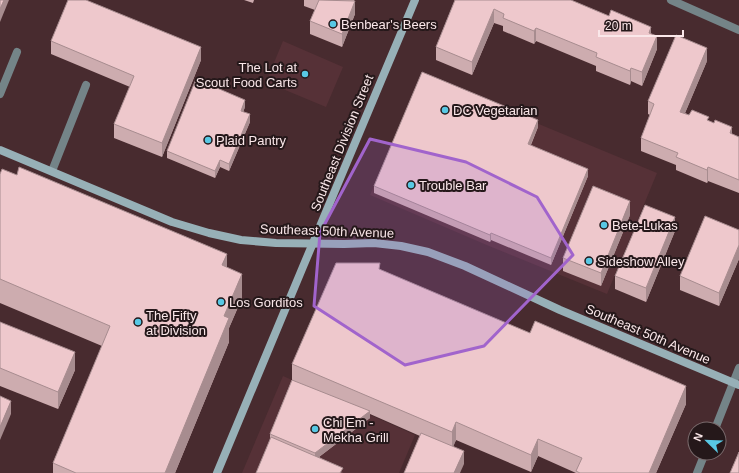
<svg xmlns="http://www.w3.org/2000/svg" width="739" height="473" font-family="Arial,sans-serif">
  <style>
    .built { fill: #563137 }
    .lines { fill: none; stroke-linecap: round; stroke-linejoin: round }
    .service { stroke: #748488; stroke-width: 8 }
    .minor { stroke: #748488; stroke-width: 8 }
    .secondary { stroke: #97b0b7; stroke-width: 8 }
    .wall { fill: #cdacaf }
    .shaded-wall { fill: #a78c8f }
    .building { fill: #eec8cc; stroke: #a78c8f }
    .marked { fill: #a164cc; fill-opacity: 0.2; stroke: #a164cc; stroke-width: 3; stroke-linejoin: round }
    .poi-dot { fill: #58c8e4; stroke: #25181a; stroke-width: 1.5 }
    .labels { text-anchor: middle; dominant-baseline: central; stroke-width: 4; stroke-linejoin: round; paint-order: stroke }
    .poi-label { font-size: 13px; fill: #fae7e9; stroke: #25181a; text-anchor: start }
    .street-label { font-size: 13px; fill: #fae7e9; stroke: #25181a }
  </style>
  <rect width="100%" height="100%" fill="#482b2f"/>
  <!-- built -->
  <g class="built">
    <path d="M283,41L343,67L326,107L266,82Z"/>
    <path d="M421,75L657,173L607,294L489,246L370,195Z"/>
    <path d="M283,376L415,435L399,473H242Z"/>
  </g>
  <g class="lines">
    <!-- service -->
    <g class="service">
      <path d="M0,94L17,52"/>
      <path d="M52,171L86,85"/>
    </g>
    <!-- minor -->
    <g class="minor">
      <path d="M671,0L739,30"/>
      <path d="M715,429L739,368"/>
      <path d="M697,473L705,453"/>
    </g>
    <!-- secondary -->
    <g class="secondary">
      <path d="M0,150L172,222L209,233L241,240L276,243L344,244L374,243L401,246L428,252L465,266L560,310L739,385"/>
      <path d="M217,473C283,315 348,158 415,0"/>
    </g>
  </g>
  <!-- wall -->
  <g class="wall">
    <path d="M244,0H254L253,3Z"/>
    <path d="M304,0H354L355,14L342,47L310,34V21L315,10L304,6Z"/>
    <path d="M455,0L609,16L651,34L657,49L642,86L631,81L630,85L596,71V66L536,41L534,44L503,31V26L494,23L472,75L436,60V47Z"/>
    <path d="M51,41L201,60L162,157L114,138V124L130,87L51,54Z"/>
    <path d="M707,61L685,113L689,115L709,121L732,134L739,137V193L708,181L707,183L676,170V165L641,151V138L650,115L648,114V101Z"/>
    <path d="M245,107L243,112L250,122L229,171L220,167L215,178L167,158V151Z"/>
    <path d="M538,127L531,145L588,176L551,265L491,240L490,242L374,193V186Z"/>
    <path d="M0,174L227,267L242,298L229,328V342L175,473H53V463L102,346L0,303Z"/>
    <path d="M630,215L601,286L563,271V258Z"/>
    <path d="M739,230V259L719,306L680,290V276Z"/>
    <path d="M675,231L646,302L615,289V276Z"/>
    <path d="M379,269L686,404L656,473H576L538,456L531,472L456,440L453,446L464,464L420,436L370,414V418L319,457L343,473L270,440V434L292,380V364Z"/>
    <path d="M0,322L75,370L58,409L0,386Z"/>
  </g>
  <!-- shaded-wall -->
  <g class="shaded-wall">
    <path d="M4,0H9L0,22V9Z"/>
    <path d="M355,1V14L342,47V34Z"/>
    <path d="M494,9V23L472,75V62Z"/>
    <path d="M651,27V40L649,33Z"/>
    <path d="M536,28V41L534,44V31Z"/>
    <path d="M657,36V49L642,86V72Z"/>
    <path d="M201,47V60L162,157V143Z"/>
    <path d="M707,48V61L680,125V112Z"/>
    <path d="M631,68V81L630,85V71Z"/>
    <path d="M245,100V107L241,118V111Z"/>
    <path d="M250,114V122L229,171V164Z"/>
    <path d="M538,120V127L528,151V144Z"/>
    <path d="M732,127V140L730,133Z"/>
    <path d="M220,160V167L215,178V171Z"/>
    <path d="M708,167V181L707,183V170Z"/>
    <path d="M588,169V176L551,265V258Z"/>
    <path d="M630,201V215L601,286V273Z"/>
    <path d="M675,217V231L646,302V288Z"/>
    <path d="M491,233V240L490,242V235Z"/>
    <path d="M739,245V259L719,306V293Z"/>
    <path d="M227,254V278L222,265Z"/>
    <path d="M242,274V298L229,328V342L175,473H165L224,316Z"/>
    <path d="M75,352V370L58,409V392Z"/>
    <path d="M686,386V404L656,473H649Z"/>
    <path d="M11,401V414L0,440V427Z"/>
    <path d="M370,411V418L315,460V453Z"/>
    <path d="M456,422V440L452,450V432Z"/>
    <path d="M538,439V456L531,472V455Z"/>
    <path d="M464,451V464L460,473H454Z"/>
  </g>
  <!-- building -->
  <g class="building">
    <path d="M0,0H4L0,9Z"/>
    <path d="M68,0H86L201,47L162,143L114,124L134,76L51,41Z"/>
    <path d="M319,0L355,1L342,34L310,21Z"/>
    <path d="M455,0H571L609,16L611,10L651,27L649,33L657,36L642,72L631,68L630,71L596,57L597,53L536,28L534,31L503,18L504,14L494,9L472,62L436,47Z"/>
    <path d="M676,35L707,48L680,112L689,115L692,110L709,117L707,120L714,123L715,120L732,127L730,133L739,137V180L708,167L707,170L676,157L678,153L641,138L654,104L648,101Z"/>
    <path d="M422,72L538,120L528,144L588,169L551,258L491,233L490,235L374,186Z"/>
    <path d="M196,79L245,100L241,111L250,114L229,164L220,160L215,171L167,151Z"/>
    <path d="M19,167L227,254L222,265L242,274L224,316L229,318L165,473H76L53,463L110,326L0,279V174L2,169L17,175Z"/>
    <path d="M593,186L630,201L601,273L563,258Z"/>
    <path d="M645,205L675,217L646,288L615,276Z"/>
    <path d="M705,216L739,230V245L719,293L680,276Z"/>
    <path d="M336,263H380L379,269L530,333L535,321L686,386L649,473H580L576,471L582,458L538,439L531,455L456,422L452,432L292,364Z"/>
    <path d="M0,322L75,352L58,392L0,368Z"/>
    <path d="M292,380L370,411L315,453L270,434Z"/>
    <path d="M0,396L11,401L0,427Z"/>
    <path d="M421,433L464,451L454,473H404Z"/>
    <path d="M271,437L343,468L340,473H256Z"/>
    <path d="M739,452V473H730Z"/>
  </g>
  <!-- marked area -->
  <path class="marked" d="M370,139L466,162L537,197L573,255L484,346L405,365L314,306L320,233Z"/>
  <!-- markers -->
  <g class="poi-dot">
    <circle cx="333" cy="24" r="4"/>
    <circle cx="305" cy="74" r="4"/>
    <circle cx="445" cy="110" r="4"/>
    <circle cx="208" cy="140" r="4"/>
    <circle cx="411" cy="185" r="4"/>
    <circle cx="604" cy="225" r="4"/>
    <circle cx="589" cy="261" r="4"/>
    <circle cx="221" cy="302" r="4"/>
    <circle cx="138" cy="322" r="4"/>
    <circle cx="315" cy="429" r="4"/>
  </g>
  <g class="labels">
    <!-- poi labels -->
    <g class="poi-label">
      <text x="341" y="24">Benbear's Beers</text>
      <text x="297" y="67" text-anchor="end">The Lot at<tspan x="297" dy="15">Scout Food Carts</tspan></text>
      <text x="453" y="110">DC Vegetarian</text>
      <text x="216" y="140">Plaid Pantry</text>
      <text x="419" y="185">Trouble Bar</text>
      <text x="612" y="225">Bete-Lukas</text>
      <text x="597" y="261">Sideshow Alley</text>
      <text x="229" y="302">Los Gorditos</text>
      <text x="146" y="315">The Fifty<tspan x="146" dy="15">at Division</tspan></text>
      <text x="323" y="422">Chi Em -<tspan x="323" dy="15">Mekha Grill</tspan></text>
    </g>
    <!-- street labels -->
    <g class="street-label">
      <text transform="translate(342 143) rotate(-68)">Southeast Division Street</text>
      <text transform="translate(327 231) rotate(2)">Southeast 50th Avenue</text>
      <text transform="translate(648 334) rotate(23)">Southeast 50th Avenue</text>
    </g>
  </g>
  <!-- north arrow -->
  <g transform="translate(707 441) rotate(293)"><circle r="19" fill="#25181a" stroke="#7a6b6d"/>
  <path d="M0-3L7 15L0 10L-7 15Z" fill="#58c8e4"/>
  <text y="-6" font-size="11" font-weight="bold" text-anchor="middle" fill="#fae7e9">N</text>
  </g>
  <!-- scale -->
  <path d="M599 30v6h84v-6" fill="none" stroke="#fae7e9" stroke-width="2"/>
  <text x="605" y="30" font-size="12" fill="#fae7e9" stroke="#25181a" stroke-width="3" paint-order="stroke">20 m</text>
</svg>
